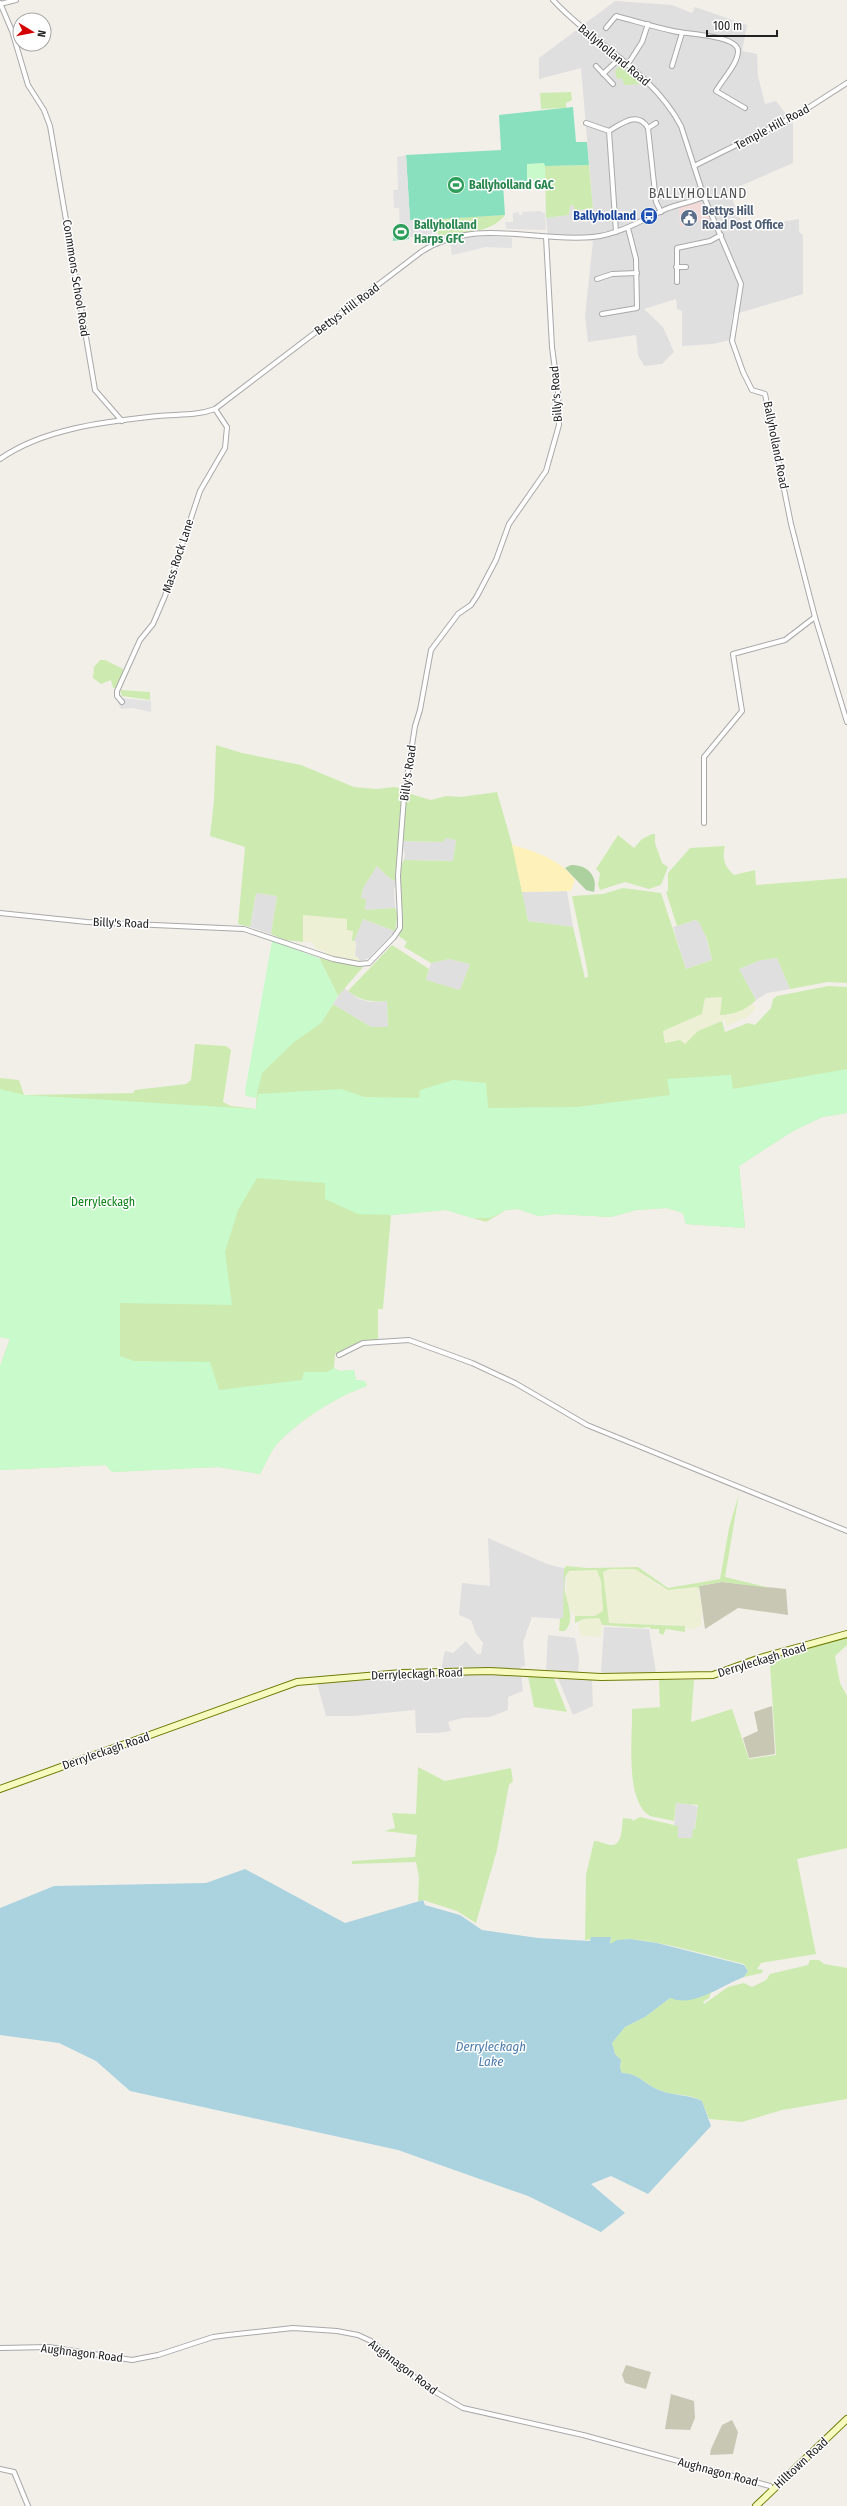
<svg xmlns="http://www.w3.org/2000/svg" width="847" height="2506" font-family="'Fira Sans Condensed',sans-serif">
  <style>
    .residential { fill: #e0dfdf }
    .commercial { fill: #f2dad9 }
    .construction { fill: #c7c7b4 }
    .farmland { fill: #eef0d5 }
    .grass { fill: #cdebb0 }
    .forest { fill: #add19e }
    .sand { fill: #fff1ba }
    .park { fill: #c8facc }
    .pitch { fill: #88e0be }
    .parking { fill: #e2e2e2 }
    .water { fill: #aad3df }
    .lines { fill: none; stroke-linecap: round; stroke-linejoin: round }
    .street-casing { stroke: #a9a9a9; stroke-width: 6 }
    .secondary-casing { stroke: #707d05; stroke-width: 8 }
    .street { stroke: #fff; stroke-width: 4 }
    .secondary { stroke: #f7fabf; stroke-width: 6 }
    .labels { text-anchor: middle; dominant-baseline: central; stroke-width: 3; stroke-linejoin: round; paint-order: stroke }
    .street-label { font-size: 12px; fill: #222; stroke: #fff }
    .leisure-label { font-size: 12px; font-weight: bold; fill: #27864d; stroke: #fff; text-anchor: start }
    .service-label { font-size: 12px; font-weight: bold; fill: #4e5e75; stroke: #fff; text-anchor: start }
    .transit-label { font-size: 12px; font-weight: bold; fill: #164399; stroke: #fff; text-anchor: end }
    .park-label { font-size: 12px; fill: #0c8416; stroke: #fff }
    .water-label { font-size: 13px; font-style: italic; fill: #4a7aab; stroke: #fff }
    .quarter-label { font-size: 14px; letter-spacing: 1px; fill: #555; stroke: #fff }
  </style>
  <rect width="100%" height="100%" fill="#f2efe9"/>
  <!-- residential -->
  <g class="residential">
    <path d="M615,1L672,5L692,13L695,7L747,25L742,51L757,54L758,76L765,104L776,101L793,123V163L729,191L744,228L799,219V232L803,235V294L732,315L730,340L713,344L682,346V311L677,309L676,299L644,309L663,327L674,352L662,364L644,366L638,355L636,335L588,342L585,316L593,241L548,236L546,218L569,215L570,206L574,205V210L593,209L581,68L539,79V58Z"/>
    <path d="M446,838L456,840L453,861L404,860L405,855L402,841L442,842Z"/>
    <path d="M377,866L387,876L398,883L394,888L395,908L365,910L361,898L363,888Z"/>
    <path d="M567,891L573,927L528,921L522,892Z"/>
    <path d="M256,893L277,896L271,934L250,927Z"/>
    <path d="M363,919L395,931L369,958L361,961L355,955L356,942L354,941Z"/>
    <path d="M695,920L699,922L704,930L712,960L686,969L673,927Z"/>
    <path d="M777,958L790,989L767,993L756,1000L739,969L761,960Z"/>
    <path d="M449,959L470,964L460,991L426,980L431,963Z"/>
    <path d="M344,988L359,999L370,1002L387,1001L388,1028L371,1027L333,1004Z"/>
    <path d="M488,1538L547,1564L566,1569L563,1619L532,1617L523,1642L525,1666L520,1667L523,1691L508,1697V1710L490,1717L462,1718L448,1722L451,1731L437,1733H416L415,1710L353,1716H326L317,1683L432,1676L433,1669H441L445,1651L453,1653L466,1641L477,1654H481L483,1643L476,1634L471,1620L459,1615L462,1583L490,1586Z"/>
    <path d="M604,1627L649,1629L656,1673H601Z"/>
    <path d="M548,1635L575,1638L579,1658L578,1678L592,1680L593,1706L573,1715L558,1678V1671L546,1670Z"/>
    <path d="M676,1803L690,1804L698,1807L693,1838H678V1830L674,1826Z"/>
  </g>
  <!-- commercial -->
  <path class="commercial" d="M699,202L703,205L710,219L680,227L679,207Z"/>
  <!-- construction -->
  <g class="construction">
    <path d="M722,1582L786,1589L788,1615L738,1608L705,1629L699,1586Z"/>
    <path d="M772,1706L775,1754L749,1758L743,1738L758,1731L754,1712Z"/>
    <path d="M626,2365L651,2372L646,2389L625,2383L622,2375Z"/>
    <path d="M671,2394L694,2401L695,2418L690,2430L665,2429Z"/>
    <path d="M732,2420L738,2432L733,2454L710,2455L711,2449L722,2425Z"/>
  </g>
  <!-- farmland -->
  <g class="farmland">
    <path d="M303,915L347,919L348,930L353,931L352,941L356,942L355,955L361,961H350L325,955V951L316,949L312,942H303Z"/>
    <path d="M716,996L722,997L720,1015L732,1014L753,1004L756,1008L745,1020L744,1018L727,1026L724,1020L698,1031L685,1044L680,1040L665,1043L663,1031L702,1014L705,998Z"/>
    <path d="M610,1569H635L659,1586L672,1590L697,1587L702,1607L701,1625L692,1630L675,1625L609,1623L602,1573Z"/>
    <path d="M597,1570L601,1581L603,1611L595,1616L576,1617L573,1615L566,1600L567,1572Z"/>
    <path d="M599,1618L602,1627L601,1637L581,1636L578,1623L583,1619Z"/>
  </g>
  <!-- grass -->
  <g class="grass">
    <path d="M619,66L644,84L624,85L622,78L617,79L615,71Z"/>
    <path d="M571,92L572,100L566,103V108L541,109L540,93Z"/>
    <path d="M589,165L593,209L574,210V205L570,206L569,215L546,218L545,166Z"/>
    <path d="M505,215C491,234 458,233 438,236L436,219Z"/>
    <path d="M100,660H105L123,669L124,675L116,688H113L111,680L101,684L93,678L94,667Z"/>
    <path d="M120,690L150,692V700L122,696Z"/>
    <path d="M216,745L242,753L301,765L354,787L377,789L394,787L404,789L397,855L398,883L387,876L377,866L363,888L361,898L366,899L365,910L395,908L398,914L395,931L363,919L354,941H352L353,931L347,930V919L303,915V942L284,940L271,934L277,896L256,893L250,927L238,924L245,847L210,836L214,800Z"/>
    <path d="M497,792L514,851L528,921L573,927L585,978L588,977L587,968L572,896L603,894L623,888L661,893L686,969L712,960L707,939L699,922L695,920L677,926L666,892L668,891V873L690,848L725,846C722,859 724,866 734,875L755,870L756,885L847,878V983L828,982L790,989L777,958L761,960L739,969L756,1000C747,1010 732,1015 720,1015L722,997L705,998L702,1014L663,1031L665,1043L680,1040L685,1044L698,1031L722,1021L725,1032L748,1023L755,1025L771,1008L773,999L777,996L828,986L847,987V1113L822,1117L793,1131L739,1166L745,1228L686,1224L683,1213L667,1208L636,1210L611,1217L556,1214L538,1216L518,1209L506,1210L486,1222L446,1210L391,1215L383,1309H378V1338L377,1341L358,1343L335,1354L334,1368L340,1371L354,1370L356,1380L365,1381L367,1386C337,1396 298,1421 277,1444C270,1452 265,1465 260,1474L218,1467L112,1472L106,1465L0,1470V1366L10,1339L0,1337V1078L19,1080L24,1095L133,1093L135,1090L186,1084L191,1080L195,1044L226,1046L231,1050L223,1102L231,1106L256,1109L257,1088L261,1073L250,1067L255,1041L321,1023L333,1004L371,1027H388L387,1001C370,1002 361,1001 348,991L392,945L429,969L426,980L460,990L470,964L449,959L431,963L404,947L407,942L399,936L403,926L400,867L404,860L453,861L456,840L446,838L443,842L402,841L407,793L431,800L446,796L461,797Z"/>
    <path d="M652,834H655V843L662,863L668,867L661,885L649,889L625,882L600,890L598,885L600,873L596,869L618,835L634,848L642,839Z"/>
    <path d="M319,958L363,967L338,996Z"/>
    <path d="M739,1494L725,1577L770,1588L722,1582L699,1586L700,1591L697,1587L668,1590L635,1569H610L603,1572L609,1623L685,1626V1632L666,1629L663,1635L659,1633V1629H651L649,1627L642,1628L602,1625L599,1618L583,1619L575,1623V1616H595L603,1611L601,1581L597,1570L569,1571C554,1589 581,1614 565,1631H559L560,1618H563L564,1569L566,1566L588,1568L638,1567L668,1588L720,1579L729,1528Z"/>
    <path d="M847,1637V1645L835,1656L840,1683L847,1696V1848L797,1859L816,1954L761,1963L757,1969L763,1970L762,1973L744,1977L748,1971L744,1964C707,1955 669,1943 630,1939C622,1939 617,1943 610,1944L611,1937L585,1940L586,1875L594,1841C599,1841 602,1843 606,1844C623,1850 621,1830 623,1818L632,1819L633,1821L640,1817L678,1826V1838H692L693,1829H695L698,1805L676,1803L674,1821L650,1816C624,1801 633,1734 632,1709L660,1707L659,1680H694L691,1722L732,1709L749,1759L776,1755L770,1665L776,1657Z"/>
    <path d="M528,1676L551,1677L554,1679L567,1712L534,1707Z"/>
    <path d="M418,1767L445,1781L511,1768L513,1781L509,1785L497,1850L476,1923L457,1911L423,1900L418,1901L419,1877L416,1862L352,1864V1861L415,1857L417,1835L384,1831L395,1828L392,1813L416,1814Z"/>
    <path d="M810,1960H819L824,1964L847,1968V2099L782,2110L742,2122L709,2119L702,2101C688,2093 673,2096 659,2090C646,2085 638,2073 622,2073L620,2068L621,2061L615,2054L612,2043L625,2027L645,2017L670,1998H698L711,1992L709,1998L703,2002L704,2004L728,1987L744,1983L752,1987L766,1980L770,1974L808,1965Z"/>
  </g>
  <!-- forest -->
  <path class="forest" d="M571,865C587,865 598,875 594,892L586,890L565,868Z"/>
  <!-- sand -->
  <path class="sand" d="M512,845C535,851 561,860 575,880L571,891L522,892Z"/>
  <!-- park -->
  <g class="park">
    <path d="M545,163V181H527V164Z"/>
    <path d="M272,941L319,958L338,996L321,1023L293,1043L262,1073L256,1098L246,1096L245,1091Z"/>
    <path d="M847,1069V1113L822,1117L793,1131L739,1166L745,1228L686,1224L683,1213L667,1208L636,1210L611,1217L556,1214L538,1216L518,1209L506,1210L490,1218H472L446,1210L391,1215L358,1214L325,1199V1183L257,1178L238,1210L225,1252L232,1305L120,1303V1356L134,1361L210,1362L219,1390L302,1380L304,1372H327L334,1368L340,1371L354,1370L356,1380L365,1381L367,1386C337,1396 298,1421 277,1444C270,1452 265,1465 260,1474L218,1467L112,1472L106,1465L0,1470V1366L10,1339L0,1337V1089L24,1095L256,1109L258,1094L341,1089L364,1097L419,1098L420,1090L453,1080L486,1083L488,1108L577,1107L670,1095L667,1079L731,1075L733,1089Z"/>
  </g>
  <!-- pitch -->
  <g class="pitch">
    <path d="M573,107L576,142H587L589,165L545,166L544,163L527,164V181L503,184L505,215L410,221L406,155L501,150L499,115Z"/>
    <path d="M399,227L408,228L409,239L393,241L394,229Z"/>
  </g>
  <!-- parking -->
  <g class="parking">
    <path d="M406,155L410,220L435,219L436,237L413,240V237H409L408,228L400,227L399,208H394L393,190H398L397,157Z"/>
    <path d="M539,211L545,213L546,230L506,229L505,222H513V213L519,212V215H522V212Z"/>
    <path d="M488,236L512,238V248L486,247L452,255L450,243L465,238Z"/>
    <path d="M121,698L151,701V712L132,708L121,709L118,703Z"/>
  </g>
  <!-- water -->
  <path class="water" d="M245,1869L345,1923L423,1900L425,1905L460,1915L482,1930L538,1938L590,1941L591,1937H611L610,1944L617,1940L630,1939L657,1943L744,1965L748,1971L744,1977C722,1985 694,2008 670,1998L645,2017L625,2027L612,2043L615,2054L621,2060L620,2068L622,2073C639,2073 645,2085 659,2090C673,2096 688,2094 702,2101L711,2126L648,2194L611,2176L591,2184L625,2213L601,2232L528,2196L398,2150L130,2091L96,2061L59,2043L0,2035V1908L54,1886L206,1883Z"/>
  <g class="lines">
    <defs>
      <g id="street">
        <path d="M553,0C593,44 652,71 681,126L704,197L741,284L732,341L743,372L752,390L765,394L791,524L815,617L847,722"/>
        <path d="M0,3L12,31L28,85L44,110L50,126L95,390L122,421"/>
        <path d="M0,4L16,0"/>
        <path d="M606,28L616,16C635,21 654,27 673,31C684,34 738,35 738,51C738,64 722,80 716,91L745,108"/>
        <path d="M628,64L642,42L648,24"/>
        <path d="M596,66L613,84"/>
        <path d="M672,66L682,33"/>
        <path d="M603,74L620,58"/>
        <path d="M586,123L609,131C621,124 638,110 648,128"/>
        <path d="M648,128L656,202L661,212"/>
        <path d="M648,128L656,123"/>
        <path d="M609,131L616,232"/>
        <path d="M694,166L797,115L847,83"/>
        <path d="M676,267H686"/>
        <path d="M597,279L612,274L637,273"/>
        <path d="M677,282V248L710,241L721,235"/>
        <path d="M602,314L637,308L636,259L628,228"/>
        <path d="M0,459C44,428 105,422 158,416C178,414 196,416 215,409L421,252C477,216 533,243 593,237C620,234 642,220 666,209C678,204 692,202 704,197"/>
        <path d="M122,702L117,696V691L140,640L153,624L165,596L200,491L225,448L227,427L215,409"/>
        <path d="M704,823V757L742,711L733,654L785,640L815,617"/>
        <path d="M0,913L87,922L244,929L333,959L359,964L369,963L394,937L400,928V919L398,876L404,797L415,726L420,710L431,650L458,614L471,605L477,596L496,560L509,524L546,471L559,425L558,392L552,347L546,237"/>
        <path d="M339,1355L363,1343L409,1340L472,1363L515,1383L587,1425L847,1531"/>
        <path d="M0,2348L49,2347L132,2360L158,2355L213,2337L228,2335L293,2328L337,2331L358,2335L371,2341L425,2386L463,2408L583,2435L770,2486L773,2490"/>
        <path d="M0,2469L14,2472L28,2506"/>
      </g>
      <g id="secondary">
        <path d="M0,1789L297,1682L402,1673L489,1671L601,1677L713,1675L760,1658L847,1634"/>
        <path d="M756,2506L847,2419"/>
      </g>
    </defs>
    <!-- street casing -->
    <use href="#street" class="street-casing"/>
    <!-- secondary casing -->
    <use href="#secondary" class="secondary-casing"/>
    <!-- street -->
    <use href="#street" class="street"/>
    <!-- secondary -->
    <use href="#secondary" class="secondary"/>
  </g>
  <!-- icons -->
  <defs>
    <symbol id="stadium-disc" viewBox="-11 -11 22 22"><circle r="9.5" fill="#2e9e5b" stroke="#fff"/><path d="M0-5a6.5 5 0 1 0 0 10a6.5 5 0 1 0 0-10ZM-3.5-1.8h7v3.6h-7Z" fill="#fff"/></symbol>
    <symbol id="bus-disc" viewBox="-11 -11 22 22"><circle r="9.5" fill="#1a4fb4" stroke="#fff"/><path d="M-5-6H5V4H4V6H2V4H-2V6H-4V4H-5ZM-3.5-4V0h7V-4ZM-3.5 1.2v1.5H-2V1.2ZM2 1.2v1.5H3.5V1.2Z" fill="#fff"/></symbol>
    <symbol id="civic-disc" viewBox="-11 -11 22 22"><circle r="9.5" fill="#5c6f8a" stroke="#fff"/><path d="M-.6-6.5H3V-4.5H.6V-3L4-1V1h2V6H-6V1h2V-1L-.6-3ZM-1.2 2.5V6h2.4V2.5Z" fill="#fff"/></symbol>
  </defs>
  <g fill-rule="evenodd">
    <use href="#stadium-disc" x="446" y="175" width="20" height="20"/>
    <use href="#bus-disc" x="639" y="206" width="20" height="20"/>
    <use href="#civic-disc" x="679" y="208" width="20" height="20"/>
    <use href="#stadium-disc" x="391" y="222" width="20" height="20"/>
  </g>
  <g class="labels">
    <!-- street labels -->
    <g class="street-label">
      <text transform="translate(614 55) rotate(40)">Ballyholland Road</text>
      <text transform="translate(772 127) rotate(-28)">Temple Hill Road</text>
      <text transform="translate(76 278) rotate(81)">Conmmons School Road</text>
      <text transform="translate(347 309) rotate(-37)">Bettys Hill Road</text>
      <text transform="translate(556 394) rotate(-94)">Billy's Road</text>
      <text transform="translate(776 445) rotate(79)">Ballyholland Road</text>
      <text transform="translate(178 556) rotate(-72)">Mass Rock Lane</text>
      <text transform="translate(408 773) rotate(-82)">Billy's Road</text>
      <text transform="translate(121 923) rotate(2)">Billy's Road</text>
      <text transform="translate(762 1660) rotate(-17)">Derryleckagh Road</text>
      <text transform="translate(417 1674) rotate(-2)">Derryleckagh Road</text>
      <text transform="translate(106 1751) rotate(-19)">Derryleckagh Road</text>
      <text transform="translate(82 2353) rotate(7)">Aughnagon Road</text>
      <text transform="translate(403 2367) rotate(37)">Aughnagon Road</text>
      <text transform="translate(801 2463) rotate(-43)">Hilltown Road</text>
      <text transform="translate(718 2472) rotate(15)">Aughnagon Road</text>
    </g>
    <!-- leisure labels -->
    <g class="leisure-label">
      <text x="469" y="185">Ballyholland GAC</text>
      <text x="414" y="225">Ballyholland<tspan x="414" dy="14">Harps GFC</tspan></text>
    </g>
    <!-- service labels -->
    <g class="service-label">
      <text x="702" y="211">Bettys Hill<tspan x="702" dy="14">Road Post Office</tspan></text>
    </g>
    <!-- transit labels -->
    <g class="transit-label">
      <text x="636" y="216">Ballyholland</text>
    </g>
    <!-- park labels -->
    <g class="park-label">
      <text x="103" y="1202">Derryleckagh</text>
    </g>
    <!-- water labels -->
    <g class="water-label">
      <text x="491" y="2046">Derryleckagh<tspan x="491" dy="15">Lake</tspan></text>
    </g>
    <!-- quarter labels -->
    <g class="quarter-label">
      <text x="698" y="193">BALLYHOLLAND</text>
    </g>
  </g>
  <!-- north arrow -->
  <g transform="translate(32 32) rotate(100)"><circle r="19" fill="#ffffff" stroke="#a7a7a7"/>
  <path d="M0-3L7 15L0 10L-7 15Z" fill="#d40000"/>
  <text y="-6" font-size="11" font-weight="bold" text-anchor="middle" fill="#222222">N</text>
  </g>
  <!-- scale -->
  <path d="M707 30v6h70v-6" fill="none" stroke="#222222" stroke-width="2"/>
  <text x="713" y="30" font-size="12" fill="#222222" stroke="#ffffff" stroke-width="3" paint-order="stroke">100 m</text>
</svg>
